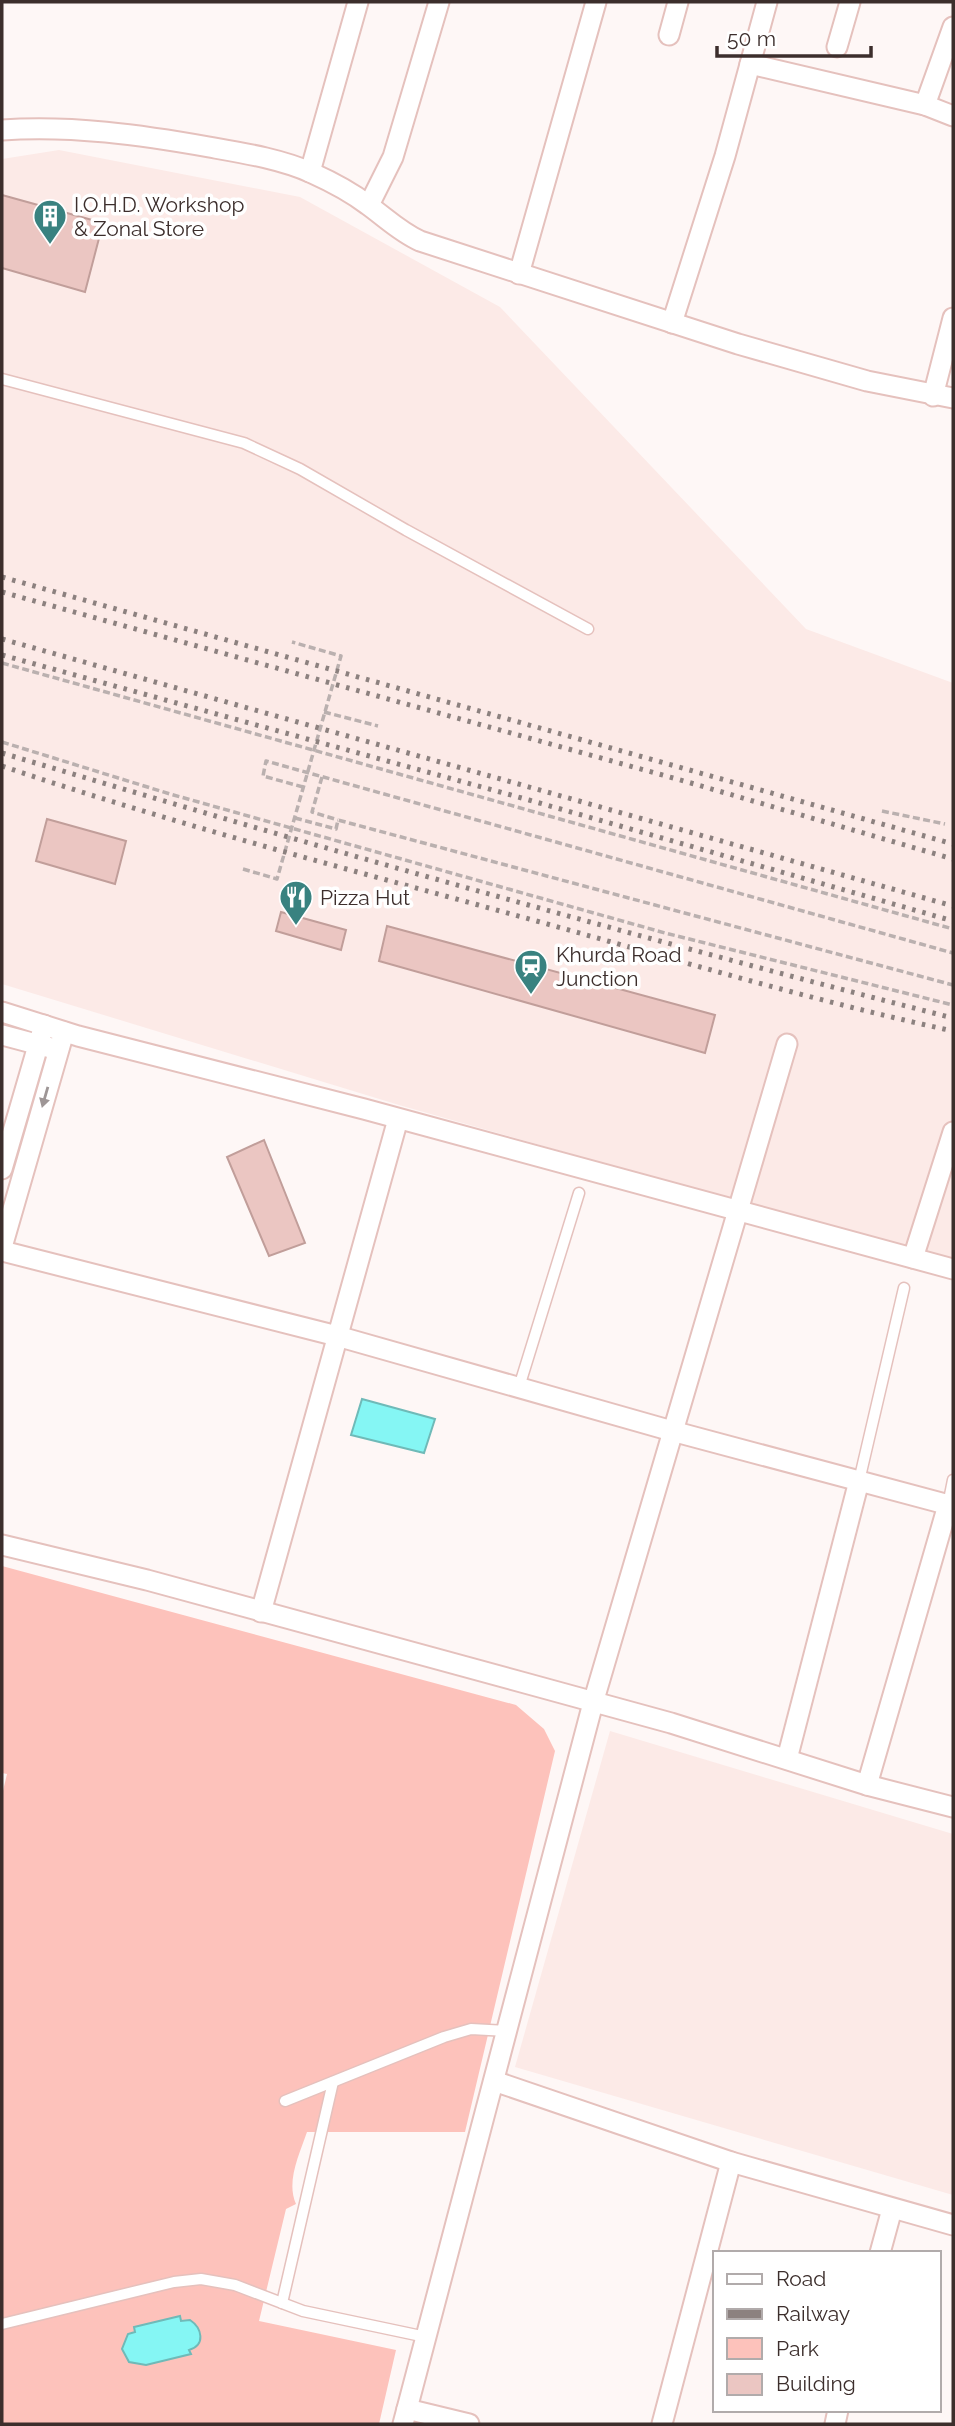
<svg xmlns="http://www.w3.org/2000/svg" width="955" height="2426" font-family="Raleway,sans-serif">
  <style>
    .built { fill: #fceae7 }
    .green { fill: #fdc2bb }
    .water { fill: #85f6f4; stroke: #6fbab8; stroke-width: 2 }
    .building { fill: #ebc6c2; stroke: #c19e9a; stroke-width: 2 }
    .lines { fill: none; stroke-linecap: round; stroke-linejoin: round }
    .service-casing { stroke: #e5c1bd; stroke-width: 13 }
    .minor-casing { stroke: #e5c1bd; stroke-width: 23 }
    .path { stroke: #bab0af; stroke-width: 3.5; stroke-dasharray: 7 3.5; stroke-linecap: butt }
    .service { stroke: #fff; stroke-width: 10 }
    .minor { stroke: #fff; stroke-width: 19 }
    .rail { stroke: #8c817f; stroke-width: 5; stroke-dasharray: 3.5 7; stroke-linecap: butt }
    .oneway { fill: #9e9696 }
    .labels { text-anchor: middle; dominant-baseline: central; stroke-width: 7; stroke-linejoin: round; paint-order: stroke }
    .poi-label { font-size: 21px; fill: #3c2e2c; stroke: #fff; text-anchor: start }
  </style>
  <rect width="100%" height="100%" fill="#fef7f6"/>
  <!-- built -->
  <g class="built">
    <path d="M59,150L300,197L500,307L806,629L953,683V1262L399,1105L2,984V159Z"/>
    <path d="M610,1731L953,1834V2195L515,2067Z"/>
  </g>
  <!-- green -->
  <path class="green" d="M2,1566L516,1705L544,1729L555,1751L465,2132H307C299,2155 286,2182 296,2204L286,2209L259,2321L396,2350L379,2424H2V1795L7,1774L2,1773Z"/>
  <!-- water -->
  <g class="water">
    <path d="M362,1399L435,1419L424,1453L351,1435Z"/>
    <path d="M180,2316L181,2321L190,2320C202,2328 206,2345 189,2350L191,2354L146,2365L129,2362L122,2349L128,2334L135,2332L134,2327Z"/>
  </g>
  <!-- building -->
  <g class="building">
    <path d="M2,195L103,223L85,292L2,268Z"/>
    <path d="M47,819L126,841L115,884L36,861Z"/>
    <path d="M281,912L346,930L341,950L276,931Z"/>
    <path d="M387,926L715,1015L705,1053L379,961Z"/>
    <path d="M264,1140L305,1243L269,1256L227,1157Z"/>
  </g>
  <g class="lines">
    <defs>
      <g id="service">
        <path d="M2,379L244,443L300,469L406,530L588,629"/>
        <path d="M519,1387L579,1193"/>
        <path d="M859,1481L904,1288"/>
        <path d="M948,1505L953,1480"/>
        <path d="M285,2101L444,2037L471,2029L507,2031"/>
        <path d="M282,2303L333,2082"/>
        <path d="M2,2324L174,2282L201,2279L235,2285L303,2311L426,2337"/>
      </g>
      <g id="minor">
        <path d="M669,35L678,2"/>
        <path d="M837,47L850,2"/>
        <path d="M750,64L925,105L953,116"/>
        <path d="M925,105L953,27"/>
        <path d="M2,130C70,125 142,135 209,147C243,153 281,159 312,173C332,182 351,192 368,205C386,218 400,232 420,241L738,344L867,381L953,398"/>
        <path d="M310,172L358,2"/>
        <path d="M369,205L393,157L439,2"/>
        <path d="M519,274L596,2"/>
        <path d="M672,323L725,156L767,2"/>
        <path d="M933,396L953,318"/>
        <path d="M2,1012L78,1036L364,1109L953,1269"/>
        <path d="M2,1035L51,1048"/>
        <path d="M2,1169L44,1025"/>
        <path d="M2,1247L64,1032"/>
        <path d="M2,1251L337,1336L672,1431L953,1506"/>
        <path d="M913,1258L953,1132"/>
        <path d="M2,1545L147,1580L525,1683L671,1723L867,1785L953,1807"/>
        <path d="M261,1612L398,1119"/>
        <path d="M787,1759L859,1481"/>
        <path d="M867,1785L948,1505"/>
        <path d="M494,2081L731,2162L953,2225"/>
        <path d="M880,2253L892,2209"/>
        <path d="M407,2409L469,2424"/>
        <path d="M403,2424L593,1703L787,1044"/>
        <path d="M662,2424L731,2162"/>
        <path d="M835,2424L838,2410"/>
      </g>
    </defs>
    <!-- service casing -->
    <use href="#service" class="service-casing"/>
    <!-- minor casing -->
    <use href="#minor" class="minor-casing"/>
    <!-- path -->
    <g class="path">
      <path d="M2,663L953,929"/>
      <path d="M324,712L378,726"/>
      <path d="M2,742L170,794L665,933L953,1005"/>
      <path d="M322,777L312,812L338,820"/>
      <path d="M303,787L263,776L266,761L953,953"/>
      <path d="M882,811L945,824"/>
      <path d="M295,818L336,829L338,820L953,985"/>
      <path d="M243,869L277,879L341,656L292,642"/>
    </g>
    <!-- service -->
    <use href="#service" class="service"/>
    <!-- minor -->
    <use href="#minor" class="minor"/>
    <!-- rail -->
    <g class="rail">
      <path d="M2,577L953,844"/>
      <path d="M2,592L684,781L953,859"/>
      <path d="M2,639L953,906"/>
      <path d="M2,655L529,800L953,921"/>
      <path d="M2,753C317,847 634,937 953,1018"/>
      <path d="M2,766C179,826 360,872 540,922C677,960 814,1001 953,1031"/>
    </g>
  </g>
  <!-- one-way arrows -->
  <defs><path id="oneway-solid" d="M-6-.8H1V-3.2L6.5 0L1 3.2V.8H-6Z" transform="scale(1.75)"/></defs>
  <use class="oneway" href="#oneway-solid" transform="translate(45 1097) rotate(106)"/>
  <!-- icons -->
  <defs>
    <symbol id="building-pin" viewBox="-11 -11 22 30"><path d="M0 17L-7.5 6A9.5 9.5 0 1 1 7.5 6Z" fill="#398280" stroke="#fff"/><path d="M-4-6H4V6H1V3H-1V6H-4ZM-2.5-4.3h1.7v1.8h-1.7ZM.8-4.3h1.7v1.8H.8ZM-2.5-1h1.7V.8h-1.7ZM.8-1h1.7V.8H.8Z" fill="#fff"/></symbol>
    <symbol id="restaurant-pin" viewBox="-11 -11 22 30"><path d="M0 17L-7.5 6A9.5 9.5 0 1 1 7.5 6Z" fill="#398280" stroke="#fff"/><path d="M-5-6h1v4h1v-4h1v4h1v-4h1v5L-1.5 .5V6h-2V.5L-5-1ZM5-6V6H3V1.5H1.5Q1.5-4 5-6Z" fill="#fff"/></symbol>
    <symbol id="station-pin" viewBox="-11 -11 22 30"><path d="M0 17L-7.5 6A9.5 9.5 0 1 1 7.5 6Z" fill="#398280" stroke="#fff"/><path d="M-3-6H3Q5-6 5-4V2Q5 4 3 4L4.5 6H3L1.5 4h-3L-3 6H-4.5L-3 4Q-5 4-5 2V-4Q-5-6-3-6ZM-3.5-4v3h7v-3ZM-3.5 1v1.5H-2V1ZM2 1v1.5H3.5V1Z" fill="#fff"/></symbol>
  </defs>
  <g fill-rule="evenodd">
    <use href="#building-pin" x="31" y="197" width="38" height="52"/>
    <use href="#restaurant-pin" x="277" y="878" width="38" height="52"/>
    <use href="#station-pin" x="512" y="947" width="38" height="52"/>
  </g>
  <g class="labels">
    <!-- poi labels -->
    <g class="poi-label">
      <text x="74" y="204">I.O.H.D. Workshop<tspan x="74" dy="24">&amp; Zonal Store</tspan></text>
      <text x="320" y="897">Pizza Hut</text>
      <text x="556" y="954">Khurda Road<tspan x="556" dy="24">Junction</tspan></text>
    </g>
  </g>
  <!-- border -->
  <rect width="955" height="2426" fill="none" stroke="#3c2e2c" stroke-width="7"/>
  <!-- legend -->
  <rect x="713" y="2251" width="228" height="161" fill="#ffffff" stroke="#b1abab" stroke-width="2"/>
  <rect x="727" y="2274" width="35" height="10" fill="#ffffff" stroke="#b1abab" stroke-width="2"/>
  <text x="776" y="2286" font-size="21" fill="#3c2e2c">Road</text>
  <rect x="727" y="2309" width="35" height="10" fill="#8c817f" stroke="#b1abab" stroke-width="2"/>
  <text x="776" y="2321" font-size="21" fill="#3c2e2c">Railway</text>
  <rect x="727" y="2338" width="35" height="21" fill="#fdc2bb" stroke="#b1abab" stroke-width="2"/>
  <text x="776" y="2356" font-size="21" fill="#3c2e2c">Park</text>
  <rect x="727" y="2374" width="35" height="21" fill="#ebc6c2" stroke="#b1abab" stroke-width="2"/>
  <text x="776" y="2391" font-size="21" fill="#3c2e2c">Building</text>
  <!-- scale -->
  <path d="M717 46v10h154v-10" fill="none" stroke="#3c2e2c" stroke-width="3.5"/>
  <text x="727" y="46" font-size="21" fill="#3c2e2c" stroke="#ffffff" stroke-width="5" paint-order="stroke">50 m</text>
</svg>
